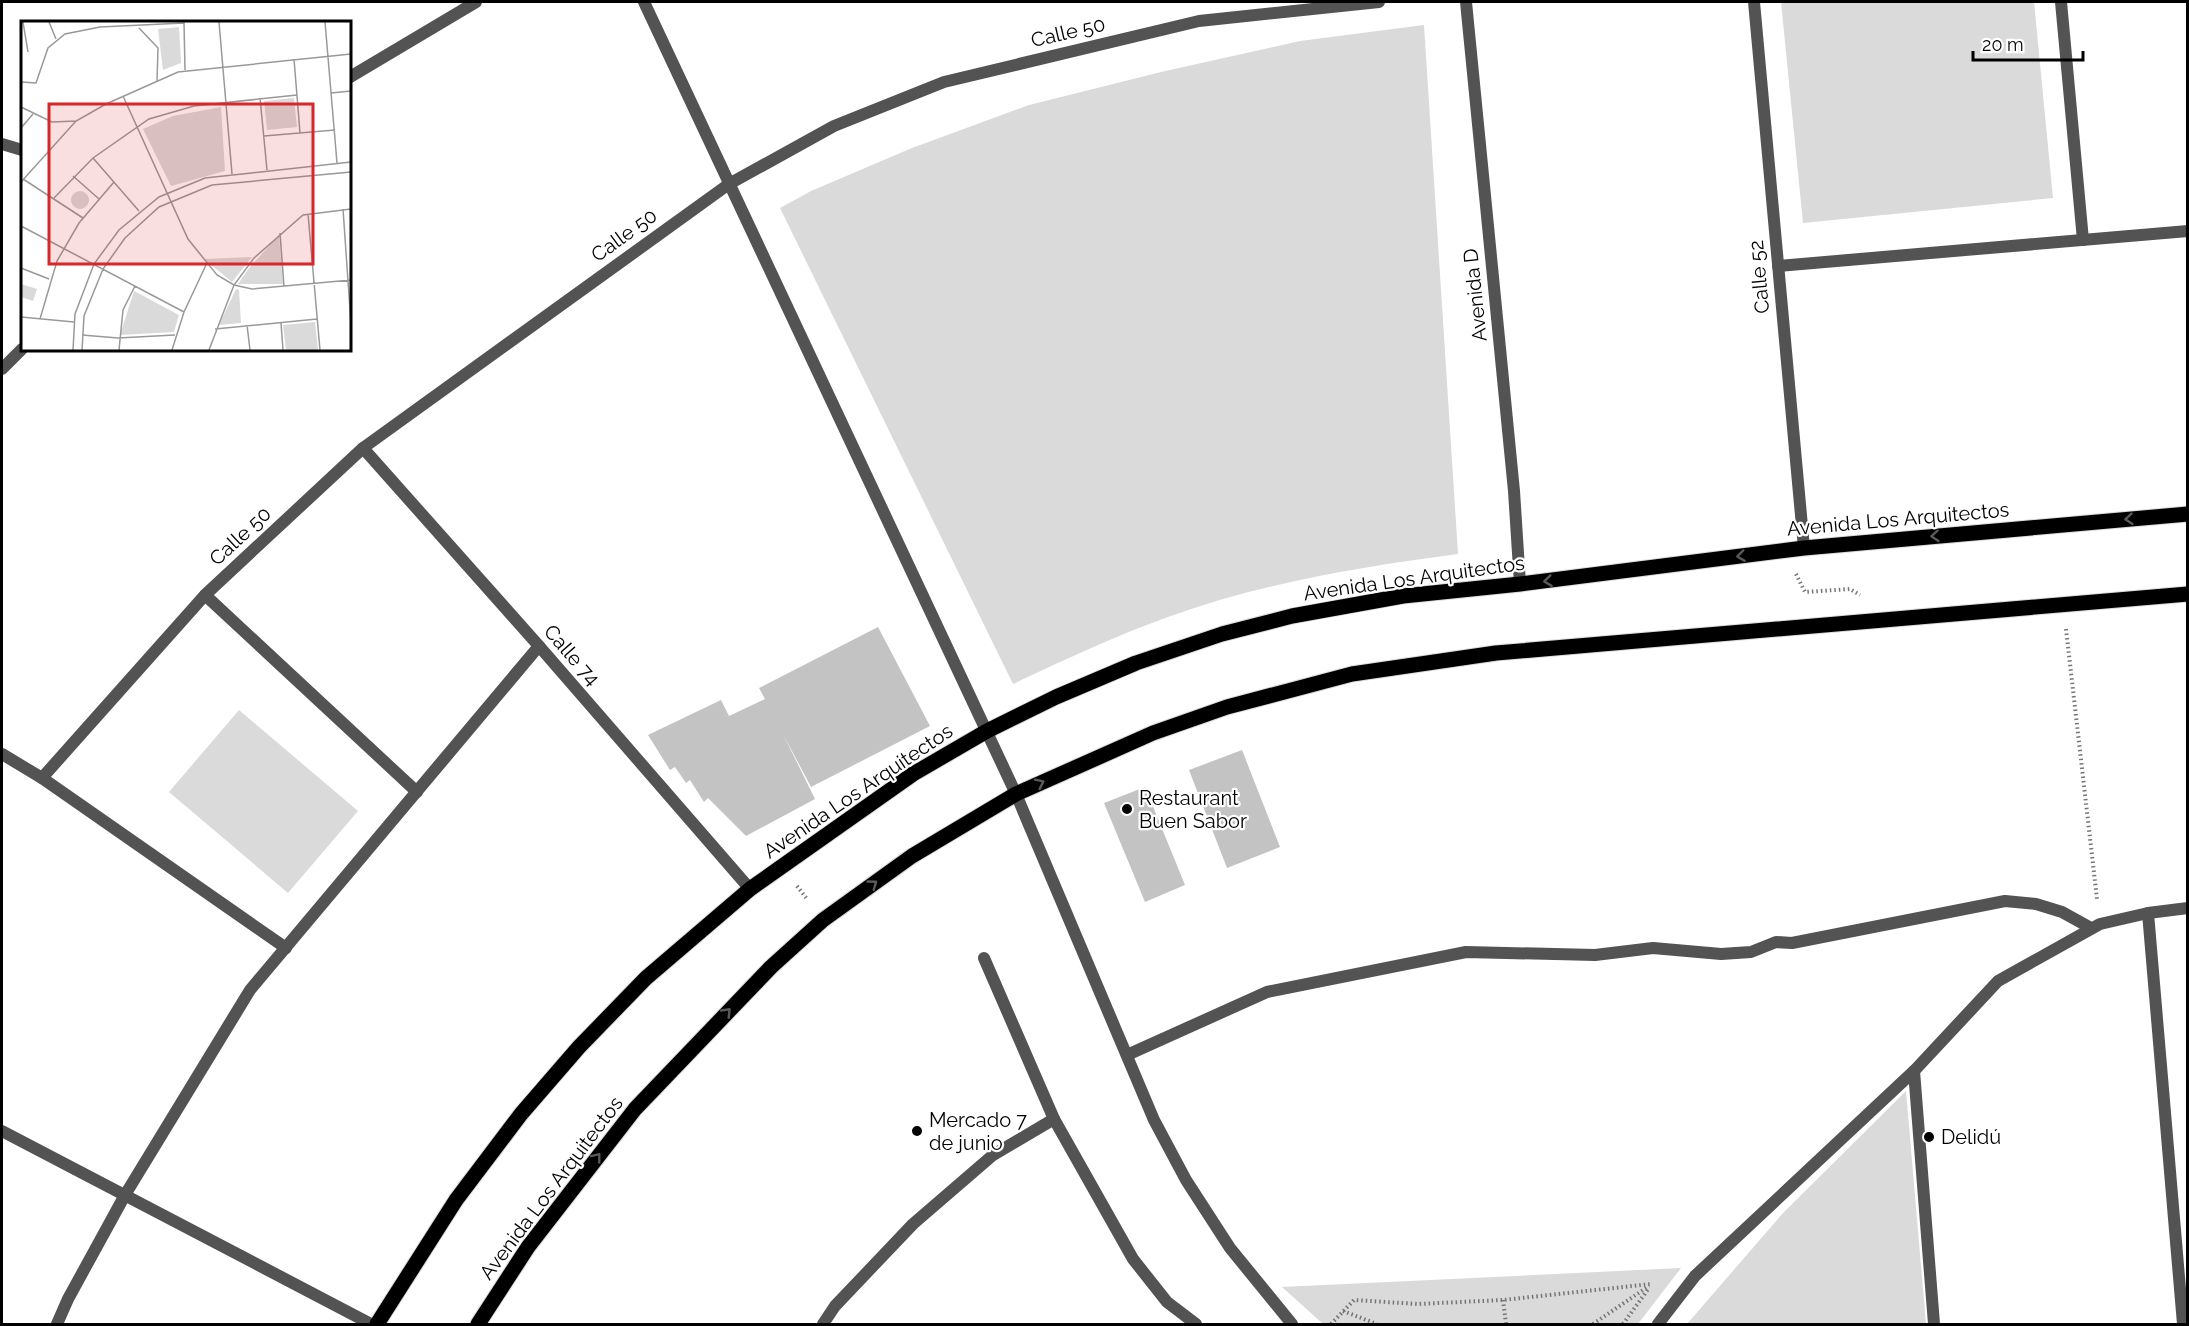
<svg xmlns="http://www.w3.org/2000/svg" width="2189" height="1326" font-family="Raleway,sans-serif">
  <style>
    .green { fill: #dadada }
    .building { fill: #c3c3c3 }
    .lines { fill: none; stroke-linecap: round; stroke-linejoin: round }
    .primary-casing { stroke: #dbdbdb; stroke-width: 17 }
    .path { stroke: #757575; stroke-width: 4; stroke-dasharray: 1.5 3; stroke-linecap: butt }
    .service { stroke: #535353; stroke-width: 12 }
    .minor { stroke: #535353; stroke-width: 12 }
    .primary { stroke: #000; stroke-width: 15 }
    .oneway { stroke: #595959 }
    .poi-dot { fill: #000; stroke: #fff; stroke-width: 2 }
    .labels { text-anchor: middle; dominant-baseline: central; stroke-width: 4.5; stroke-linejoin: round; paint-order: stroke }
    .street-label { font-size: 20px; fill: #000; stroke: #fff }
    .poi-label { font-size: 20px; fill: #000; stroke: #fff; text-anchor: start }
    .inset-road { fill: none; stroke: #999; stroke-width: 1.5 }
    .view { fill: #d62828; fill-opacity: 0.15; stroke: #d62828; stroke-width: 3 }
    .inset-edge { fill: none; stroke: #000; stroke-width: 3 }
  </style>
  <rect width="100%" height="100%" fill="#fff"/>
  <!-- green -->
  <g class="green">
    <path d="M1781,2H2034L2053,198L1803,223Z"/>
    <path d="M1424,25L1458,554C1360,567 1261,583 1168,617C1115,636 1064,660 1013,684L780,208L811,191L912,148L1029,105L1161,72L1300,41Z"/>
    <path d="M239,710L358,811L288,893L169,792Z"/>
    <path d="M1906,1091L1926,1324H1687L1783,1213Z"/>
    <path d="M1681,1268L1638,1324H1323L1282,1287Z"/>
  </g>
  <!-- building -->
  <g class="building">
    <path d="M878,627L930,726L811,787L783,734L815,799L746,836L708,798L704,802L690,780L686,783L675,767L670,770L648,735L721,700L729,716L765,699L759,688Z"/>
    <path d="M1242,750L1280,847L1227,868L1189,770Z"/>
    <path d="M1145,787L1185,885L1145,902L1104,803Z"/>
  </g>
  <g class="lines">
    <defs>
      <g id="primary">
        <path d="M377,1324L456,1200L521,1114L579,1047L646,978L750,889L913,774L987,731L1056,697L1136,663L1222,634L1292,616L1403,596L1520,584L1804,548L2188,514"/>
        <path d="M478,1324L528,1247L635,1109L771,967L823,920L912,856L1016,794L1153,733L1227,707L1352,674L1496,653L2188,594"/>
      </g>
    </defs>
    <!-- primary casing -->
    <use href="#primary" class="primary-casing"/>
    <!-- path -->
    <g class="path">
      <path d="M1796,574L1805,592L1850,589L1860,595"/>
      <path d="M2066,629L2097,899"/>
      <path d="M797,886L807,899"/>
      <path d="M1503,1300L1506,1324"/>
      <path d="M1343,1311L1377,1324"/>
      <path d="M1331,1324L1354,1300L1418,1304L1503,1300L1651,1284"/>
      <path d="M1593,1324L1649,1286"/>
      <path d="M1623,1324L1649,1288"/>
    </g>
    <!-- service -->
    <g class="service">
      <path d="M984,958L1054,1119L1133,1259L1167,1302L1196,1324"/>
      <path d="M1127,1055L1267,992L1466,952L1595,955L1653,948L1721,954L1751,952L1776,942L1792,943L2005,901L2036,904L2062,912L2091,928"/>
      <path d="M823,1324L835,1306L913,1224L993,1155L1054,1119"/>
    </g>
    <!-- minor -->
    <g class="minor">
      <path d="M644,2L1016,794L1154,1120L1186,1180L1230,1248L1292,1324"/>
      <path d="M1466,2L1514,491L1520,584"/>
      <path d="M1754,2L1804,548"/>
      <path d="M2061,2L2083,240"/>
      <path d="M350,77L476,2"/>
      <path d="M2,144L22,150"/>
      <path d="M1778,266L2188,231"/>
      <path d="M2,369L22,349"/>
      <path d="M363,448L539,646L750,889"/>
      <path d="M205,595L417,792"/>
      <path d="M2,754L42,778L286,948"/>
      <path d="M42,778L205,595L363,448L729,184L834,126L944,82L1199,21L1379,2"/>
      <path d="M2148,913L2183,1324"/>
      <path d="M1914,1071L1934,1324"/>
      <path d="M2,1131L371,1324"/>
      <path d="M57,1324L68,1299L125,1195L250,990L539,646"/>
      <path d="M1658,1324L1695,1276L1914,1071L1998,981L2100,924L2148,913L2188,908"/>
    </g>
    <!-- primary -->
    <use href="#primary" class="primary"/>
  </g>
  <!-- one-way arrows -->
  <defs><path id="oneway-chevron" d="M-2-3.5L2.5 0L-2 3.5" fill="none" stroke-width="1.6" stroke-linecap="round" stroke-linejoin="round" transform="scale(1.5)"/></defs>
  <g class="oneway">
    <use href="#oneway-chevron" transform="translate(2129 519) rotate(175)"/>
    <use href="#oneway-chevron" transform="translate(1935 536) rotate(175)"/>
    <use href="#oneway-chevron" transform="translate(1741 556) rotate(173)"/>
    <use href="#oneway-chevron" transform="translate(1548 581) rotate(173)"/>
    <use href="#oneway-chevron" transform="translate(1040 783) rotate(-26)"/>
    <use href="#oneway-chevron" transform="translate(873 884) rotate(-36)"/>
    <use href="#oneway-chevron" transform="translate(727 1012) rotate(-46)"/>
    <use href="#oneway-chevron" transform="translate(597 1157) rotate(-52)"/>
  </g>
  <!-- markers -->
  <g class="poi-dot">
    <circle cx="1127" cy="809" r="6"/>
    <circle cx="917" cy="1131" r="6"/>
    <circle cx="1929" cy="1137" r="6"/>
  </g>
  <g class="labels">
    <!-- street labels -->
    <g class="street-label">
      <text transform="translate(1068 32) rotate(-13)">Calle 50</text>
      <text transform="translate(624 235) rotate(-36)">Calle 50</text>
      <text transform="translate(1759 277) rotate(-95)">Calle 52</text>
      <text transform="translate(1475 295) rotate(-96)">Avenida D</text>
      <text transform="translate(1898 519) rotate(-5)">Avenida Los Arquitectos</text>
      <text transform="translate(240 536) rotate(-43)">Calle 50</text>
      <text transform="translate(1414 578) rotate(-8)">Avenida Los Arquitectos</text>
      <text transform="translate(572 655) rotate(49)">Calle 74</text>
      <text transform="translate(858 791) rotate(-34)">Avenida Los Arquitectos</text>
      <text transform="translate(551 1188) rotate(-53)">Avenida Los Arquitectos</text>
    </g>
    <!-- poi labels -->
    <g class="poi-label">
      <text x="1139" y="798">Restaurant<tspan x="1139" dy="23">Buen Sabor</tspan></text>
      <text x="929" y="1120">Mercado 7<tspan x="929" dy="23">de junio</tspan></text>
      <text x="1941" y="1137">Delidú</text>
    </g>
  </g>
  <!-- overview -->
  <g transform="translate(21 21)">
    <rect width="330" height="330" fill="#fff"/>
    <path d="M158,6L160,42L142,49L137,8ZM273,77L276,106L246,109L243,80ZM200,86L204,150L150,165L122,108L152,95ZM50 179a9 9 0 1 1 18 0a9 9 0 1 1-18 0ZM258,214L262,263H217L228,247ZM231,236L211,261L183,238ZM0,263L16,268L12,280L0,276ZM215,268L218,269L220,302L198,304ZM113,270L158,294L153,311L99,314ZM294,301L297,329H265L262,304Z" fill="#dadada"/>
    <path class="inset-road" d="M2,1L7,31M28,1L35,18M163,1L164,49M198,1L211,153M304,1L316,142M118,7L137,27L136,60M273,38L279,112M0,61L15,62L27,27L44,13L79,6L163,2M310,72L330,70M102,75L167,218L196,254L213,264L231,268L330,259M239,77L246,149M0,86L31,101L55,100M0,107L12,93M243,115L314,109M72,137L118,190M52,155L78,178M2,158L62,197M0,161L55,100L85,83L157,51L330,33M33,177L72,137L128,98L173,85L276,74M322,188L330,303M287,193L299,329M0,205L163,291M259,212L263,266M0,247L28,258M0,296L53,301M19,298L36,240L58,202L93,161M260,302L262,329M226,304L229,329M194,308L296,298M61,314L97,317L154,314M52,329L54,293L73,243L98,209L138,176L184,157L330,141M61,329L63,295L82,248L104,217L138,186L191,164L330,151M98,329L102,289L114,265M151,329L163,291L185,244M188,329L213,264L233,237L282,194L330,188"/>
    <path class="view" d="M28,83H292V243H28Z"/>
    <rect width="330" height="330" class="inset-edge"/>
  </g>
  <!-- border -->
  <rect width="2189" height="1326" fill="none" stroke="#000000" stroke-width="6"/>
  <!-- scale -->
  <path d="M1973 51v9h110v-9" fill="none" stroke="#000000" stroke-width="3"/>
  <text x="1982" y="51" font-size="18" fill="#000000" stroke="#ffffff" stroke-width="4.5" paint-order="stroke">20 m</text>
</svg>
